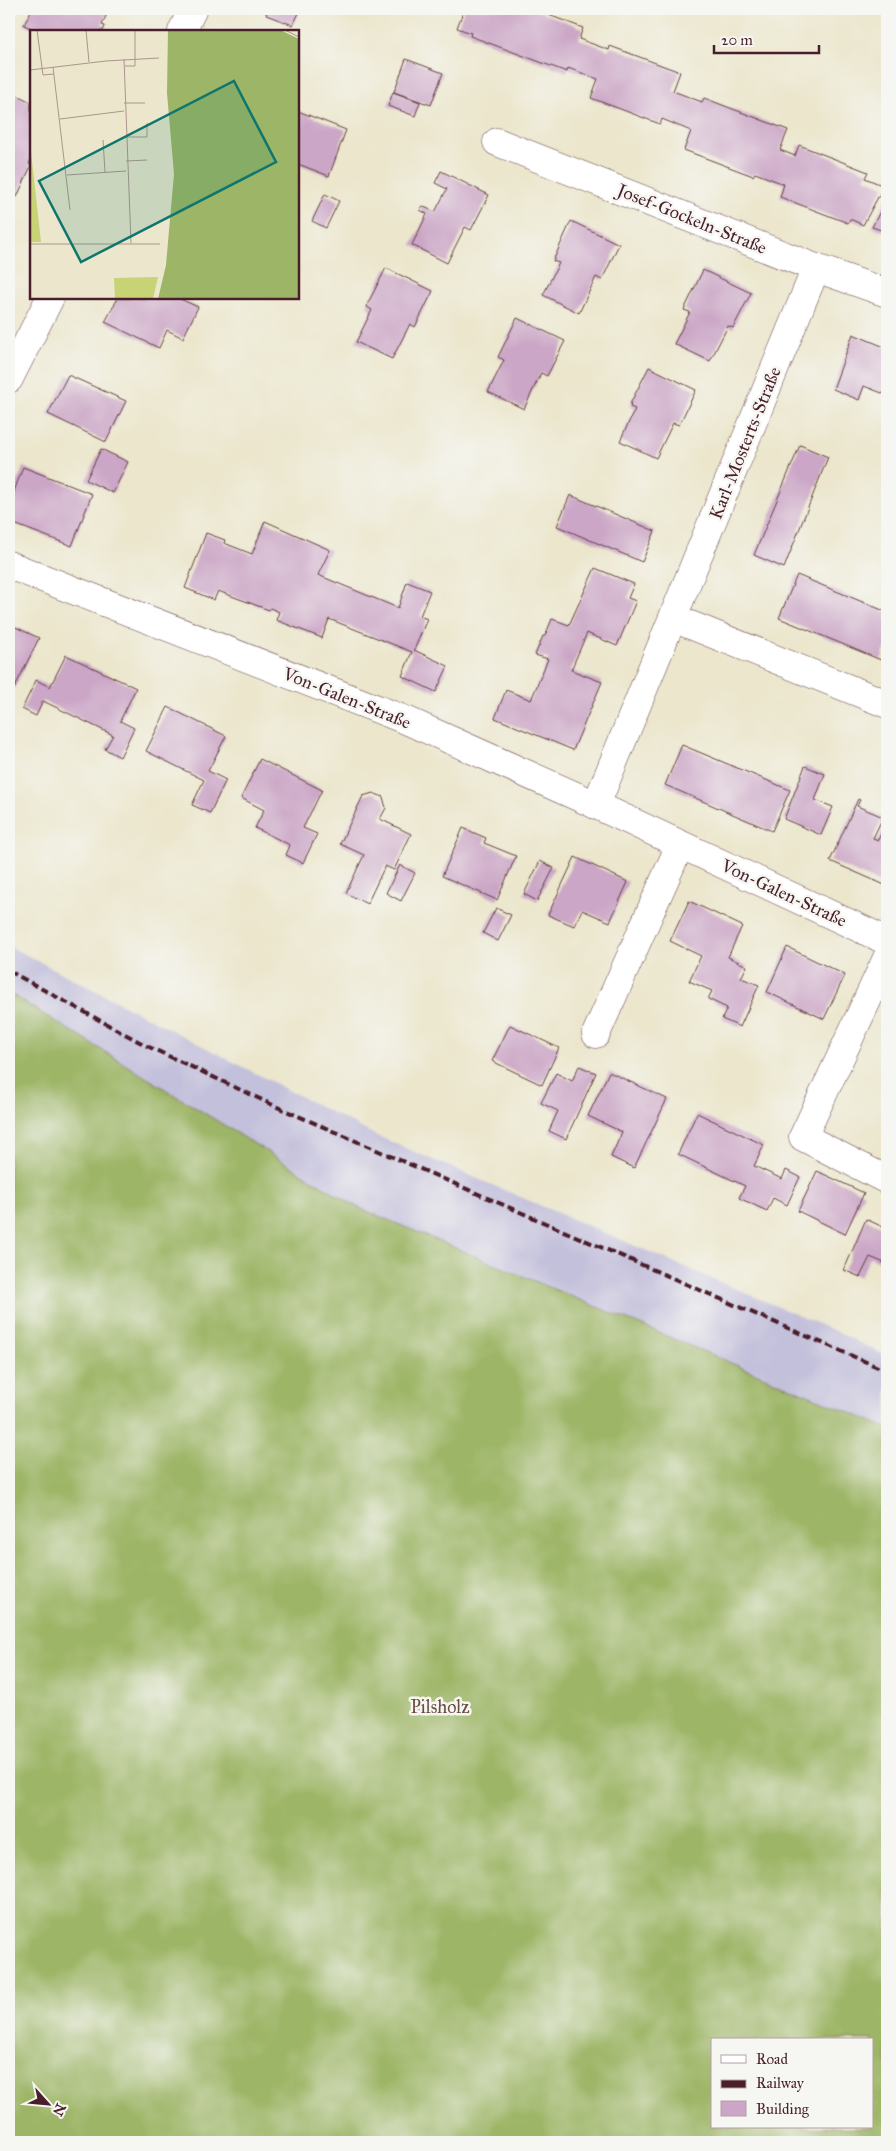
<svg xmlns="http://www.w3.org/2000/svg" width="896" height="2151" font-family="'IM FELL Great Primer',serif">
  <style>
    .industrial { fill: #c3c0db }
    .forest { fill: #9db566; stroke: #746a48; fill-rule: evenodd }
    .building { fill: #cba6c6 }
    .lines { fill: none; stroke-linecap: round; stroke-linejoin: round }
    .minor-casing { stroke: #623d43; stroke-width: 29 }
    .minor { stroke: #fff; stroke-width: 28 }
    .rail { stroke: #4a1f2b; stroke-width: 4; stroke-dasharray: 8 4; stroke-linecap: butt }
    .labels { text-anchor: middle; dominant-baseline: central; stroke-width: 5; stroke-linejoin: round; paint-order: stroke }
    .street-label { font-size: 18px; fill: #4a1f2b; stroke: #f6f6f2 }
    .park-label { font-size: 18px; fill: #694c3e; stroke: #f6f6f2 }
    .inset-road { fill: none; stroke: #ab968c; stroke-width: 1 }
    .view { fill: #0f766e; fill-opacity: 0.15; stroke: #0f766e; stroke-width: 2.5 }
    .inset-edge { fill: none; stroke: #4a1f2b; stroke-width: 2.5 }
  </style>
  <rect width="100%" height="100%" fill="#f6f6f2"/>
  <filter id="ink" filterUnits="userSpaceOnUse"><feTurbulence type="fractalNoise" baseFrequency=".02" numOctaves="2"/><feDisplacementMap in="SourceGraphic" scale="10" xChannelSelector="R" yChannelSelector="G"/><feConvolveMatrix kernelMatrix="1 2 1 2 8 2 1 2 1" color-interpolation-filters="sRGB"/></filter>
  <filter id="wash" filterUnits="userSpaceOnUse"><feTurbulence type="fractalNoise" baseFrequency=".0096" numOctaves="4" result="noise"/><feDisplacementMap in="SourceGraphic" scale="20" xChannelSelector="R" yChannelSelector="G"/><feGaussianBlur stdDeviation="1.12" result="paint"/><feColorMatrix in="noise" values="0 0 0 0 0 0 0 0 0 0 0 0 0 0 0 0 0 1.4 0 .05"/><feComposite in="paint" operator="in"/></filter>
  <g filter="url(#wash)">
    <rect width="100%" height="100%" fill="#ebe6cc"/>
    <!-- industrial -->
    <path class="industrial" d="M9,946L377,1136L835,1331L887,1356V1428L357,1207L9,993Z"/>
    <!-- forest -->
    <path class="forest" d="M9,993L357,1207L887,1428V2142H9ZM712,2040H872V2127H712Z"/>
    <g id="blocks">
      <!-- building -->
      <g class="building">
        <path d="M32,9H109L102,25L105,26L103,31H38L24,25Z"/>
        <path d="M258,9H301L293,25L266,15L267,13Z"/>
        <path d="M464,9H533L583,28L579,39L609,50L610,46L680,72L673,91L702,102L704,98L788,130L780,150L795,156L799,145L868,172L865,178L884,186L863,225L850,219L848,223L780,197L784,184L755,173L753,176L684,150L691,131L662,119L660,124L591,98L598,79L568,68L567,72L470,36L471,33L457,28Z"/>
        <path d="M406,59L443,73L431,105L394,92Z"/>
        <path d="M9,91L31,102V160L29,164L31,166L17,197L9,193Z"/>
        <path d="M393,92L420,102L415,116L388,106Z"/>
        <path d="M298,111L346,130L329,176L298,164Z"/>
        <path d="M441,171L489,195L471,230L465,227L447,263L412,245L427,214L420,210L422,206L435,212L447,189L435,183Z"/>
        <path d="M325,194L339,201L326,228L312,221Z"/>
        <path d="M887,198V232L872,227Z"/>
        <path d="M571,221L619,244L602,280L596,277L579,313L543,295L559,263L553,261Z"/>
        <path d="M386,268L433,291L415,327L410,324L392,359L356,342L372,310L367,307L368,303Z"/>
        <path d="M703,270L751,293L733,328L728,326L710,361L674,344L690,312L684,310Z"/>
        <path d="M118,298H178L198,307L183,338L167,330L159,348L105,322Z"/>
        <path d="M517,318L565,341L547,376L541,373L524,409L488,392L504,360L498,357L500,353Z"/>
        <path d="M853,334L887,348V395L864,386L859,400L833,389Z"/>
        <path d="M649,367L696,390L679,425L673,423L656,458L620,441L635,409L630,407L631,402Z"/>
        <path d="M68,375L126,401L106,442L48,414Z"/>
        <path d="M800,445L828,457L784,568L754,555Z"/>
        <path d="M101,449L128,462L113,493L86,480Z"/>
        <path d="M23,467L92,494L72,546L9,522V505Z"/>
        <path d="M570,495L655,531L642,562L557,526Z"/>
        <path d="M265,521L330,550L318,575L398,608L407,582L430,591L420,616L427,619L414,650L448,666L436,692L402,676L412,652L329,619L322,638L276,620L279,612L270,608L269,610L218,591L214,600L185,588L206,533L225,540L224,543L252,554Z"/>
        <path d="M595,568L634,584L628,598L636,601L617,646L587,633L571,670L602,682L573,750L495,718L506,690L531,700L548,659L535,655L543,636H545L552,619L569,625Z"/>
        <path d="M797,575L887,612V645L881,660L779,618Z"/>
        <path d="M9,624L39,638L14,689L9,687Z"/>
        <path d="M66,655L136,688L120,721L134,728L120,757L105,749L113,735L43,701L36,716L22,709L36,680L50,687Z"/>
        <path d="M168,707L226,736L208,771L226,780L210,813L192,805L204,780L146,751Z"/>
        <path d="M682,745L790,790L772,831L665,785Z"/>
        <path d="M260,759L322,790L303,828L317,834L303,863L286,855L290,845L255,828L264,810L241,798Z"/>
        <path d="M805,766L825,774L815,800L833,807L821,835L784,819Z"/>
        <path d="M373,793L383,797L386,808L380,819L411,834L394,870L385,866L367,904L346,893L364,855L340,844L363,796Z"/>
        <path d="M858,799L860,800L857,806L883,817L873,838L878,840L885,825H887V839L885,843L887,844V886L830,861Z"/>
        <path d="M463,828L486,838L484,843L516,856L497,900L442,876Z"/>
        <path d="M575,857L628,882L610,922L582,910L574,926L548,915Z"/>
        <path d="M540,861L554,868L537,901L524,894Z"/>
        <path d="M400,865L415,873L401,901L386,893Z"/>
        <path d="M689,901L742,926L728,957L747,966L741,978L759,985L740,1027L722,1019L727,1008L708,999L712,991L689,981L701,956L670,941Z"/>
        <path d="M496,908L511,915L498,941L483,933Z"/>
        <path d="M787,947L845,975L824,1019L767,992Z"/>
        <path d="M510,1025L559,1048L542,1085L492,1061Z"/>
        <path d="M579,1066L596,1073L566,1139L549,1131L558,1111L541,1103L556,1073L572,1081Z"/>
        <path d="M609,1072L667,1099L634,1168L611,1157L622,1132L588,1116Z"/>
        <path d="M697,1113L764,1145L754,1166L782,1179L786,1170L800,1177L787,1205L773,1198L767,1211L739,1198L745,1186L678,1154Z"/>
        <path d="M817,1171L864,1193L845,1234L798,1211Z"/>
        <path d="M866,1219L887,1229V1264L870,1257L860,1277L844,1270Z"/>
      </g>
    </g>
  </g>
  <g filter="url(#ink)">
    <use href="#blocks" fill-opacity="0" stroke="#623d43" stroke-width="1"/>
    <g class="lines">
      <defs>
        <g id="minor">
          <path d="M182,31L193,9"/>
          <path d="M497,142L816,268L887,293"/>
          <path d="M9,379L50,298"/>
          <path d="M9,565L408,721L596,805L887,941"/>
          <path d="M673,618L887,704"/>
          <path d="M596,805L816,268"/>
          <path d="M887,958L803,1137L887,1180"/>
          <path d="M596,1034L680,845"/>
        </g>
      </defs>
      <!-- minor casing -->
      <use href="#minor" class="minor-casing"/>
      <!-- minor -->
      <use href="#minor" class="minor"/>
      <!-- rail -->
      <path class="rail" d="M9,971L147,1046L275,1106L887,1371"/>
    </g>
  </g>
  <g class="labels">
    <!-- street labels -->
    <g class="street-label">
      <text transform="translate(692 219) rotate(22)">Josef-Gockeln-Straße</text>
      <text transform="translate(745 443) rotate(-68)">Karl-Mosterts-Straße</text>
      <text transform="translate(347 698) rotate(22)">Von-Galen-Straße</text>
      <text transform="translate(784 893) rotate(25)">Von-Galen-Straße</text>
    </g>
    <!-- park labels -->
    <g class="park-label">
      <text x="440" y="1707">Pilsholz</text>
    </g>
  </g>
  <!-- overview -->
  <g transform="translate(30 30)">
    <rect width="269" height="269" fill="#ebe6cc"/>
    <path d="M0,115L1,122L11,212H0ZM128,247L123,269H85L84,248Z" fill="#c7d375"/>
    <path d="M138,0H250L269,9V269H128L136,235L144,144L137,63Z" fill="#9db566"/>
    <path class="inset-road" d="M7,0L13,45L24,44M56,0L59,32M255,0L269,7M94,29L101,213M95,36H105V0M23,37L40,180M0,40L76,31L129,28M94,73H115M30,89L94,81M95,107H117V93M73,110L75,142M96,131L117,130M37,145L96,141M0,214H130"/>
    <path class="view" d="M204,51L246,132L51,232L9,151Z"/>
    <rect width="269" height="269" class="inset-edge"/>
  </g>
  <!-- margin -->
  <rect width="896" height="2151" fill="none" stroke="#f6f6f2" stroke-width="30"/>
  <!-- legend -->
  <rect x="711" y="2038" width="162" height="90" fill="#f6f6f2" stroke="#b1a0a2"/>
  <rect x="721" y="2055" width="25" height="8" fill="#ffffff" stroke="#b1a0a2"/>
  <text x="756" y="2064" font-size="15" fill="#4a1f2b">Road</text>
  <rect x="721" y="2080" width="25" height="8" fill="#4a1f2b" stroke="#b1a0a2"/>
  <text x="756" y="2088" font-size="15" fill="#4a1f2b">Railway</text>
  <rect x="721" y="2101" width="25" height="15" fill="#cba6c6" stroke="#b1a0a2"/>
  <text x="756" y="2114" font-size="15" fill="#4a1f2b">Building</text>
  <!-- north arrow -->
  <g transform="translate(48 2104) rotate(117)" stroke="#f6f6f2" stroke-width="4" paint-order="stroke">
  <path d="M0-4L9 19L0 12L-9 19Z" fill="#4a1f2b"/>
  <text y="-8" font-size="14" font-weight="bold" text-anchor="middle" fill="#4a1f2b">N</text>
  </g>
  <!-- scale -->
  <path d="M714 45v8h105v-8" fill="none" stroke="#4a1f2b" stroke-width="2.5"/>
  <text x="721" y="45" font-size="15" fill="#4a1f2b" stroke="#f6f6f2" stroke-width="4" paint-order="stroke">20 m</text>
</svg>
